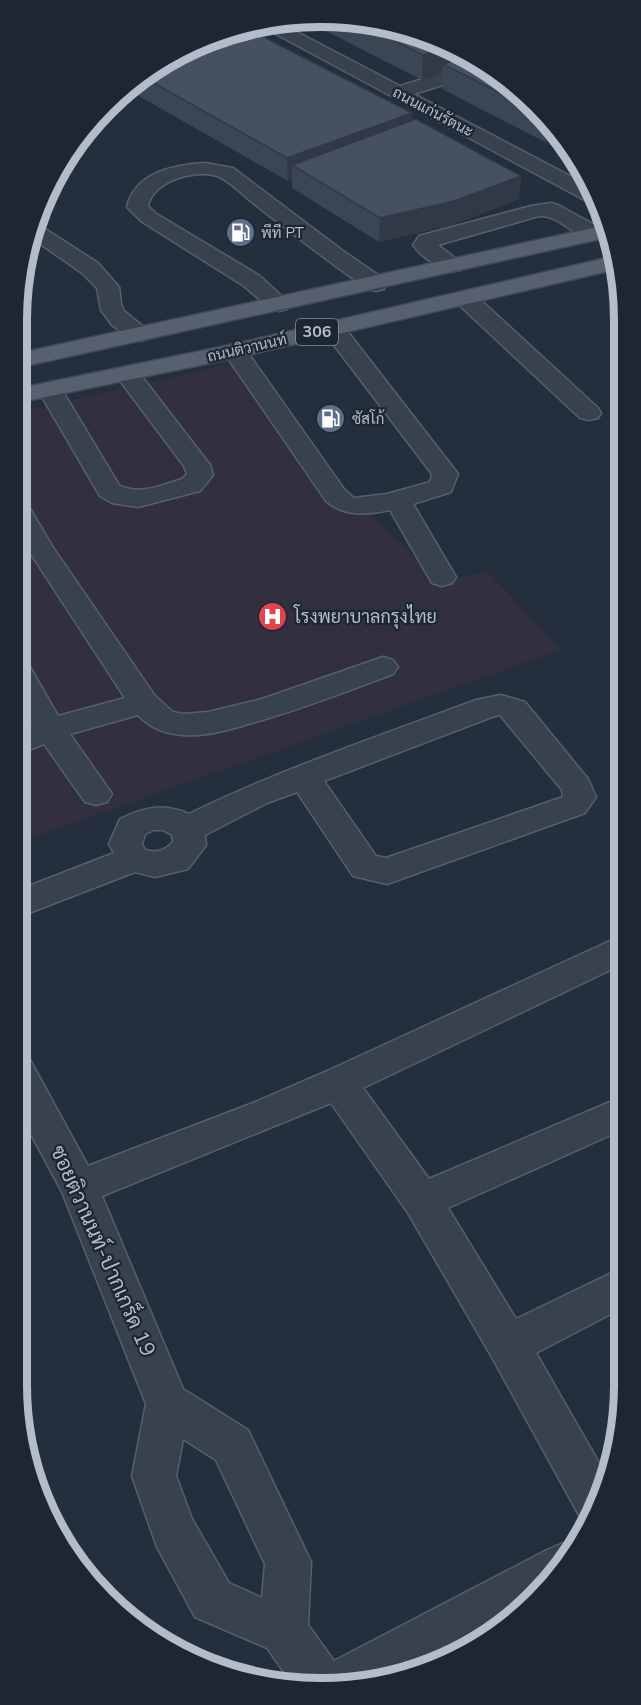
<svg xmlns="http://www.w3.org/2000/svg" width="641" height="1705" font-family="'Nunito Sans',Sarabun,sans-serif">
  <style>
    .medical { fill: #32303f }
    .lines { fill: none; stroke-linecap: round; stroke-linejoin: round }
    .minor-casing { stroke: #565f6c; stroke-width: 3 }
    .major-casing { stroke: #414a57; stroke-width: 3 }
    .minor { fill: #38414e; fill-rule: evenodd }
    .major { fill: #56606e; fill-rule: evenodd }
    .wall { fill: #3b4654 }
    .shaded-wall { fill: #303945 }
    .building { fill: #455162; stroke: #303945; stroke-width: 1.5 }
    .labels { text-anchor: middle; dominant-baseline: central; stroke-width: 4.5; stroke-linejoin: round; paint-order: stroke }
    .far-street-label { font-size: 15px; fill: #b4bcc9; stroke: #1d2633 }
    .far-poi-label { font-size: 15px; fill: #b4bcc9; stroke: #1d2633; text-anchor: start }
    .shield { fill: #1d2633; stroke: #878f9c; stroke-width: 1.5 }
    .shield-label { font-size: 16px; font-weight: bold; fill: #b4bcc9 }
    .poi-label { font-size: 18px; fill: #b4bcc9; stroke: #1d2633; text-anchor: start }
    .near-street-label { font-size: 21px; fill: #b4bcc9; stroke: #1d2633 }
    .rim { fill: none; stroke: #b4bcc9; stroke-width: 8 }
  </style>
  <rect width="100%" height="100%" fill="#242f3e"/>
  <!-- medical -->
  <path class="medical" d="M242,361L316,468L363,506L442,583L487,571L561,650L17,843L16,413Z"/>
  <g class="lines">
    <defs>
      <g id="minor">
        <path d="M276,21L400,86L477,62L490,70L414,94L591,187L602,206L592,204L261,26Z"/>
        <path d="M205,163L233,168L343,251L384,279L387,284L384,289L376,291L368,289C330,263 294,235 257,206C247,199 228,179 217,176C194,169 153,181 148,206L155,213L260,276L290,304L287,309L279,311L271,309L244,286L141,221L127,207C135,172 174,165 205,163Z"/>
        <path d="M551,203L558,205L602,229L605,234L602,239C578,245 562,214 539,216L438,245L464,265L461,270C445,274 422,258 413,245L419,236L531,206Z"/>
        <path d="M36,223L98,263L119,287L121,304L124,311L152,334L148,339L140,341L132,339L112,325L101,310L97,288L82,273L29,236Z"/>
        <path d="M465,291L473,293L598,408L601,413L598,418L589,420L580,418L457,303L454,298L457,293Z"/>
        <path d="M333,321L341,323L458,474L451,492L413,504L456,577L452,583L442,586L432,583L390,510C366,515 345,517 326,501L223,351L227,346L235,344L243,346L344,489L354,498L387,494L430,482L432,474L321,328L325,323Z"/>
        <path d="M127,367L136,369L210,465L213,475L200,491L138,507L112,503L100,496L38,390L41,385L50,383L59,385L119,485C139,496 161,485 182,479L187,474L184,466L115,374L118,369Z"/>
        <path d="M16,498L25,500L52,546L155,696L173,712L183,714L208,712L262,699L383,657L393,660L398,667L393,674C348,691 302,709 255,722C232,729 206,737 183,735C165,734 150,728 138,715L70,734L112,794L107,802L96,805L85,802L44,744L16,755V731L32,725L16,695V657L26,660L58,716L125,698L16,531Z"/>
        <path d="M501,695L525,702L588,779L596,797L585,813L387,884L353,876L297,792L267,803L205,835L206,845L188,869L155,877L135,872L16,918V891L114,853L109,844L120,819C144,807 164,803 189,814C281,769 380,736 476,700ZM500,715L562,790L563,797L386,858L376,856L324,781L492,717ZM154,830H163L172,835L173,842C164,851 158,853 145,850L142,844L145,834Z"/>
        <path d="M623,935V964L363,1088L429,1179L624,1096V1129L448,1208L516,1319L624,1267V1307L536,1353L607,1477L586,1520L580,1517L493,1359L408,1213L331,1103L102,1196L183,1389L248,1430L311,1562L308,1625L334,1661L547,1550L563,1543L573,1547L562,1569L506,1622L432,1661L380,1683L293,1685L267,1648L195,1617L157,1547L132,1476L146,1404L62,1192L16,1106V1054L29,1058L88,1166L253,1103L325,1072ZM183,1439L216,1460L265,1564L262,1598L229,1583L192,1519L176,1476Z"/>
      </g>
      <g id="major">
        <path d="M607,225L609,237L16,368V354Z"/>
        <path d="M615,256L617,269L235,358L16,403V389L235,344Z"/>
      </g>
    </defs>
    <!-- minor casing -->
    <use href="#minor" class="minor-casing"/>
    <!-- major casing -->
    <use href="#major" class="major-casing"/>
    <!-- minor -->
    <use href="#minor" class="minor"/>
    <!-- major -->
    <use href="#major" class="major"/>
  </g>
  <!-- wall -->
  <g class="wall">
    <path d="M304,21L400,27L461,55V58L489,68L549,120L571,155L552,146V139L545,142L442,89V73L422,80L326,31V26L318,28Z"/>
    <path d="M169,57L412,113V121L521,176L519,199L452,225L379,242L292,188V179L288,181L130,91Z"/>
  </g>
  <!-- shaded-wall -->
  <g class="shaded-wall">
    <path d="M318,22H326V26L318,28Z"/>
    <path d="M446,48L461,55L460,68L443,64L442,73L422,80L423,55Z"/>
    <path d="M412,113L411,136L292,165V179L288,181L287,158Z"/>
    <path d="M548,119L554,127L552,139L545,142Z"/>
    <path d="M521,176L519,199L452,225L379,242L380,218Z"/>
  </g>
  <!-- building -->
  <g class="building">
    <path d="M361,24L400,27L446,48L423,55Z"/>
    <path d="M250,30L412,113L287,158L145,78L169,57Z"/>
    <path d="M465,57L489,68L540,113L443,64Z"/>
    <path d="M416,119L521,176L454,201L380,218L292,165Z"/>
  </g>
  <!-- icons -->
  <defs>
    <symbol id="fuel-disc" viewBox="-11 -11 22 22"><circle r="9.5" fill="#5c6f8a" stroke="#1d2633"/><path d="M-5.5-6h7V0h2V4h1.3V-2.5L3-4.5l.8-.8L6-3V5H2.5V1h-1V6h-7ZM-4.2-4.7v3.2H.2V-4.7Z" fill="#fff"/></symbol>
    <symbol id="hospital-disc" viewBox="-11 -11 22 22"><circle r="9.5" fill="#e0444e" stroke="#1d2633"/><path d="M-5-5h3v3.5h4V-5h3V5h-3V1.5h-4V5h-3Z" fill="#fff"/></symbol>
  </defs>
  <g fill-rule="evenodd">
    <use href="#fuel-disc" x="224" y="216" width="33" height="33"/>
    <use href="#fuel-disc" x="314" y="402" width="33" height="33"/>
    <use href="#hospital-disc" x="256" y="600" width="33" height="33"/>
  </g>
  <g class="labels">
    <!-- far-street labels -->
    <g class="far-street-label">
      <text transform="translate(433 112) rotate(28)">ถนนแก่นรัตนะ</text>
      <text transform="translate(247 348) rotate(-13)">ถนนติวานนท์</text>
    </g>
    <!-- far-poi labels -->
    <g class="far-poi-label">
      <text x="261" y="233">พีที PT</text>
      <text x="352" y="419">ซัสโก้</text>
    </g>
    <!-- shield labels -->
    <rect class="shield" x="296" y="319" width="42" height="26" rx="4.5"/>
    <g class="shield-label">
      <text x="317" y="332">306</text>
    </g>
    <!-- poi labels -->
    <g class="poi-label">
      <text x="294" y="617">โรงพยาบาลกรุงไทย</text>
    </g>
    <!-- near-street labels -->
    <g class="near-street-label">
      <text transform="translate(103 1251) rotate(66)">ซอยติวานนท์-ปากเกร็ด 19</text>
    </g>
  </g>
  <!-- crop -->
  <path d="M0 0H641V1705H0ZM320 27H321A293 293 0 0 1 614 320V1385A293 293 0 0 1 321 1678H320A293 293 0 0 1 27 1385V320A293 293 0 0 1 320 27Z" fill="#1d2633" fill-rule="evenodd"/>
  <path class="rim" d="M320 27H321A293 293 0 0 1 614 320V1385A293 293 0 0 1 321 1678H320A293 293 0 0 1 27 1385V320A293 293 0 0 1 320 27Z"/>
</svg>
